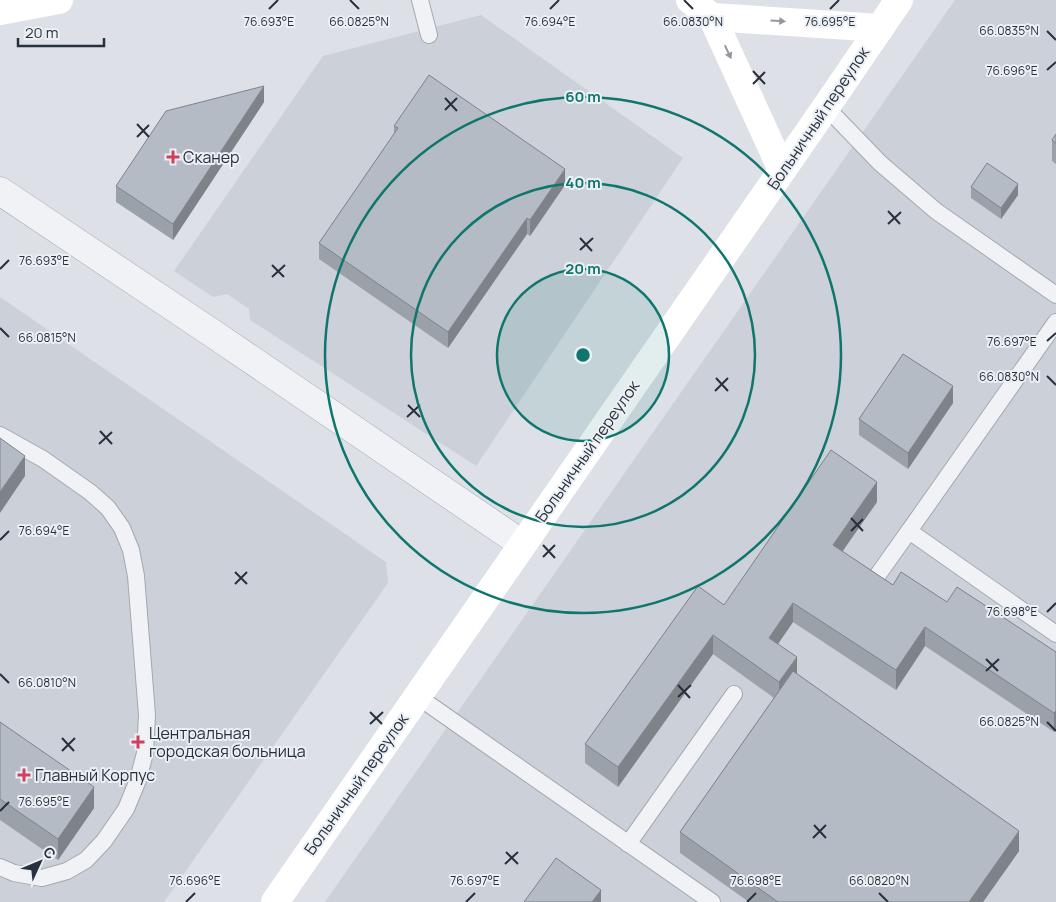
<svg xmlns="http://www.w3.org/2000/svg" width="1056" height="902" font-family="Manrope,sans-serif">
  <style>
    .built { fill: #cbd0d9 }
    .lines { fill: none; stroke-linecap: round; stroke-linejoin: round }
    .lane-casing { stroke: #a3a8b1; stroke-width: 18 }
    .street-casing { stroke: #a3a8b1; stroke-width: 29 }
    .lane { stroke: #f0f2f5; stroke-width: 16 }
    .street { stroke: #f0f2f5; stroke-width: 28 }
    .secondary { stroke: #fff; stroke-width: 28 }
    .wall { fill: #9ba1a9 }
    .shaded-wall { fill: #7e8389 }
    .building { fill: #b4bbc4; stroke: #7e8389 }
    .oneway { fill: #93989e }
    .ticks { fill: none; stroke: #27303d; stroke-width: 2 }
    .ring { fill: none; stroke: #0f766e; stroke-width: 2.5 }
    .poi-dot { fill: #cd415c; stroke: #ecf0f5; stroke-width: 2 }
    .labels { text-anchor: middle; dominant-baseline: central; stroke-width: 4; stroke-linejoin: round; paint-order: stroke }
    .street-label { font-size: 16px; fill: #27303d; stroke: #ecf0f5 }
    .poi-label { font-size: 16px; fill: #27303d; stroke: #ecf0f5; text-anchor: start }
    .ticks-label { font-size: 12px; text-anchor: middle; fill: #27303d; stroke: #ecf0f5; stroke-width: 4; stroke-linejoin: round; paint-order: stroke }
    .centre { fill: #0f766e; stroke: #ecf0f5; stroke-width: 2.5 }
    .ring-label { font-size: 15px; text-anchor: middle; font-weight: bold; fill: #0f766e; stroke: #ecf0f5; stroke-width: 4; stroke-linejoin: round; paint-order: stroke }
  </style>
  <rect width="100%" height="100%" fill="#dde1e7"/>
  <!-- built -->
  <g class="built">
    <path d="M955,0H1056V902H325Z"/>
    <path d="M481,15L683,158L476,466L250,320L249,309L227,294L213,297L174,271L323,56Z"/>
    <path d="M0,297L386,562L388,583L164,902H0Z"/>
  </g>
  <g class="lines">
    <defs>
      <g id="lane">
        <path d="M420,0L429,35"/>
        <path d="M826,107L880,163L936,211L1056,295"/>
        <path d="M1056,322L909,531L1056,634"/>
        <path d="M0,435L43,459L90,492L108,508L122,528L131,550L136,576L147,715L145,753L138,780L126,809L104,841L86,860L67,871L42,878L14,873L0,867"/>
        <path d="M877,576L909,531"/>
        <path d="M417,696L712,902"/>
        <path d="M628,844L734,694"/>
      </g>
      <path id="street" d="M0,191L215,335L522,544"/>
    </defs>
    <!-- lane casing -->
    <use href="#lane" class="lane-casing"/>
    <!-- street casing -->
    <use href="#street" class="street-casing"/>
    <!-- lane -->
    <use href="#lane" class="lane"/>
    <!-- street -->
    <use href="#street" class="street"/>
    <!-- secondary -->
    <g class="secondary">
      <path d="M690,0L712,17L782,170"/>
      <path d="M0,11L59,0"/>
      <path d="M712,17L880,28"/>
      <path d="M275,902L826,107L899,0"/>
    </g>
  </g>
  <!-- wall -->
  <g class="wall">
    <path d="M264,102L173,240L116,202V186Z"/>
    <path d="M394,126L565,185L530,236L527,234L448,348L319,259V243L394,134Z"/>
    <path d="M1056,134V164L1052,161V140Z"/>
    <path d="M971,187L1018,195L1001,219L971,198Z"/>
    <path d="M953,403L908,469L859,435V419Z"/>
    <path d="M877,502L842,551L893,585L947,602L1056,652L1054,732L925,646L896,690L793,622L778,644L797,674L1019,851L983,902H749L680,853V832L774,698L713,654L618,787L585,763V744L724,605Z"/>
    <path d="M0,722L94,808L58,860L0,820Z"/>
  </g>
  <!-- shaded-wall -->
  <g class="shaded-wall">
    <path d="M264,86V102L173,240V224Z"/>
    <path d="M565,169V185L530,236V220Z"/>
    <path d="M1018,184V195L1001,219V208Z"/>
    <path d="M527,218V234L448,348V332Z"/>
    <path d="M953,386V403L908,469V453Z"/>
    <path d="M25,456V476L0,513V492Z"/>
    <path d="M877,482V502L833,565V545Z"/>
    <path d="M793,603V622L769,657V638Z"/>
    <path d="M925,627V646L896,690V670Z"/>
    <path d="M713,635V654L618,787V767Z"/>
    <path d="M797,657V677L779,702V682Z"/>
    <path d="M1056,711V730L1054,732V713Z"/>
    <path d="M94,787V808L58,860V839Z"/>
    <path d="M1019,831V851L983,902H969Z"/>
    <path d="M601,890V902H592Z"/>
  </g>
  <!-- building -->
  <g class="building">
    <path d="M429,75L565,169L530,220L527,218L448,332L319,243L398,128L394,126Z"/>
    <path d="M264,86L173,224L116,186L166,111Z"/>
    <path d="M1056,134V143L1052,140Z"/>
    <path d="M987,163L1018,184L1001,208L971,187Z"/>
    <path d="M903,354L953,386L908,453L859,419Z"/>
    <path d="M0,438L25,456L0,492Z"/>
    <path d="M831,450L877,482L833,545L893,585L901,572L947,602L957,587L1056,652V711L1054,713L925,627L896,670L793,603L769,638L797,657L779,682L713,635L618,767L585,744L698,586L724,605Z"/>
    <path d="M793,671L1019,831L969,902H778L680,832Z"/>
    <path d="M0,722L94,787L58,839L0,799Z"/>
    <path d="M556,858L601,890L592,902H524Z"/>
  </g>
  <!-- one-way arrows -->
  <defs><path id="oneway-solid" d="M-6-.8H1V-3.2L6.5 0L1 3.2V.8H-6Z" transform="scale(1.25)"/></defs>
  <g class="oneway">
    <use href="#oneway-solid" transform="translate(778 21) rotate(4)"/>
    <use href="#oneway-solid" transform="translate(728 52) rotate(65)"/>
  </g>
  <!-- ticks -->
  <path class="ticks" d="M350,0L359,9M684,0L693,9M269,9L278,0M550,9L559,0M830,9L839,0M1047,31L1056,40M1047,70L1056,62M753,71L765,84M753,84L765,72M445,98L457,111M445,110L457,98M137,124L149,137M137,137L149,125M888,211L900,224M888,224L901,212M580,238L592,251M580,250L593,238M272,265L284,277M0,269L9,260M272,277L285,265M0,328L9,337M1047,341L1056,333M1047,376L1056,385M716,378L728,391M715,391L728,378M408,405L420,417M407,417L420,405M100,431L112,444M99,444L112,432M851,518L863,531M851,531L863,519M0,540L9,531M543,545L555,558M543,557L555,545M235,572L247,584M235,584L247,572M1047,612L1056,603M986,659L998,671M986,671L999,659M0,674L9,683M678,685L690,698M678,697L691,685M370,712L382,724M1047,722L1056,731M370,724L383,712M62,738L74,751M62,751L75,738M0,811L9,802M814,825L826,838M813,838L826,825M506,852L518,864M505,864L518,852M879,893L888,902M186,902L195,893M466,902L475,893M747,902L756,893"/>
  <!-- distance rings -->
  <circle cx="583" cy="355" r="86" fill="#0f766e" fill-opacity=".12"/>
  <g class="ring">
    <circle cx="583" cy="355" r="86"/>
    <circle cx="583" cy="355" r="172"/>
    <circle cx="583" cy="355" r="258"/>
  </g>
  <!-- markers -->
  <g class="poi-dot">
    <path d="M170.5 149.5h5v5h5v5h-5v5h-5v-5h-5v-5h5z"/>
    <path d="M135.5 734.5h5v5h5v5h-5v5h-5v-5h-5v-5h5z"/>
    <path d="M21.5 767.5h5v5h5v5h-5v5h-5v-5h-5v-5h5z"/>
  </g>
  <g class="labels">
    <!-- street labels -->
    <g class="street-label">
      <text transform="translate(818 118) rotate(-56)">Больничный переулок</text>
      <text transform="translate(587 451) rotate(-55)">Больничный переулок</text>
      <text transform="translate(356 784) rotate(-55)">Больничный переулок</text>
    </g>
    <!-- poi labels -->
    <g class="poi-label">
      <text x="183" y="157">Сканер</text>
      <text x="149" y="733">Центральная<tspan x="149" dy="18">городская больница</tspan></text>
      <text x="35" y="775">Главный Корпус</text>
    </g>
  </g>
  <g class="ticks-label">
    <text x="269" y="26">76.693°E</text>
    <text x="550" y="26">76.694°E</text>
    <text x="830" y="26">76.695°E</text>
    <text x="359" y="26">66.0825°N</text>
    <text x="693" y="26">66.0830°N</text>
    <text x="1009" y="35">66.0835°N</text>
    <text x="1012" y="75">76.696°E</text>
    <text x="44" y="265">76.693°E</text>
    <text x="47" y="342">66.0815°N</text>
    <text x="1012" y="346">76.697°E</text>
    <text x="1009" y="381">66.0830°N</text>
    <text x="44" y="535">76.694°E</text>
    <text x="1012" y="616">76.698°E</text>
    <text x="47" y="687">66.0810°N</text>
    <text x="1009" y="726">66.0825°N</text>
    <text x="44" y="806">76.695°E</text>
    <text x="879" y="885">66.0820°N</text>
    <text x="195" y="885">76.696°E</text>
    <text x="475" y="885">76.697°E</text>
    <text x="756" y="885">76.698°E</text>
  </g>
  <circle cx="583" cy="355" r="8" class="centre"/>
  <g class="ring-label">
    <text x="583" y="102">60 m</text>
    <text x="583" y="188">40 m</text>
    <text x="583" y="274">20 m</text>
  </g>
  <!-- north arrow -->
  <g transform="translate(40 862) rotate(46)" stroke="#ecf0f5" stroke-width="4" paint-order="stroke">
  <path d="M0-4L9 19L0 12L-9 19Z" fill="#27303d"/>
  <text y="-8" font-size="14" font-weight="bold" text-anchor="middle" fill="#27303d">С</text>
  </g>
  <!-- scale -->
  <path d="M18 38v8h86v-8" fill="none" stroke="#27303d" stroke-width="2.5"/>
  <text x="25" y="38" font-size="15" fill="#27303d" stroke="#ecf0f5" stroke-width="4" paint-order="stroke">20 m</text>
</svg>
